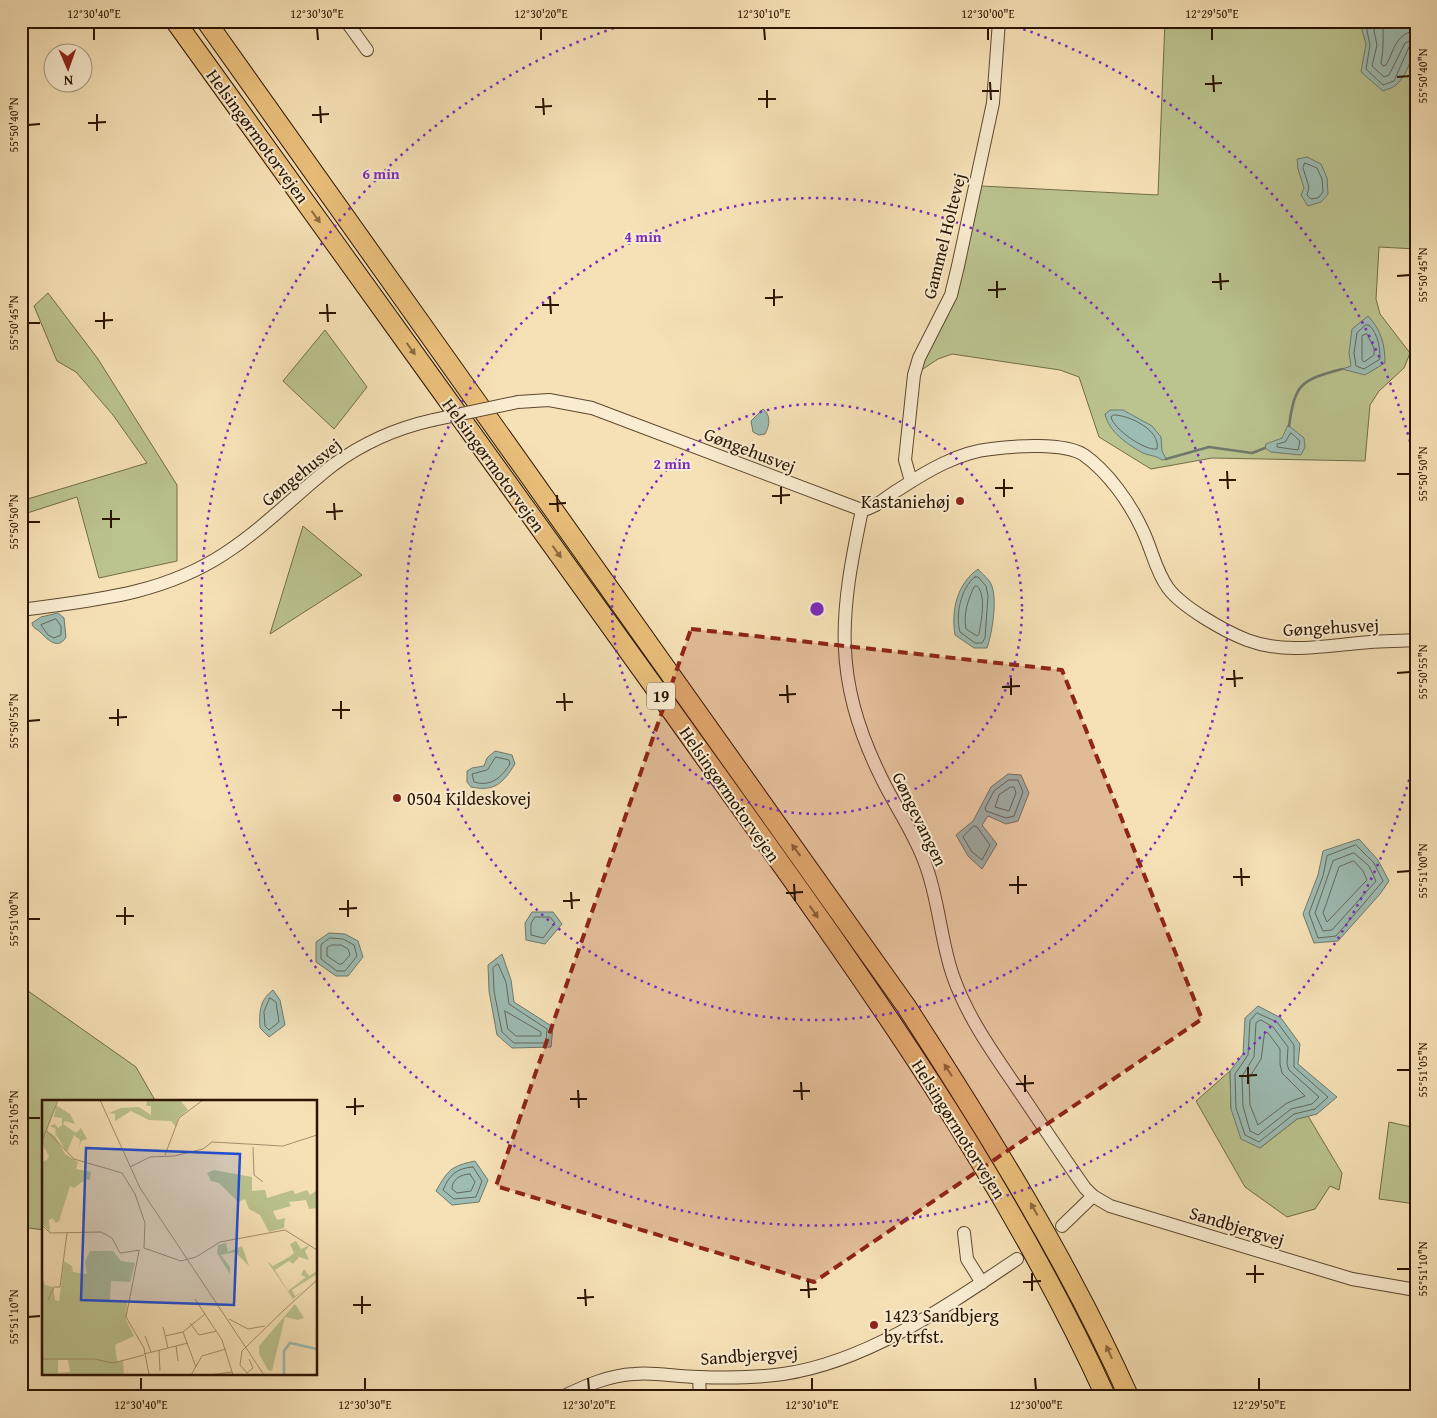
<svg xmlns="http://www.w3.org/2000/svg" width="1437" height="1418" font-family="'Gentium Book Plus',serif">
  <style>
    .green { fill: #bbc38f; stroke: #726c48 }
    .water { fill: #9dbcb3; stroke: #6f796b }
    .lines { fill: none; stroke-linecap: round; stroke-linejoin: round }
    .shore { stroke: #64685a; stroke-width: 1 }
    .stream { stroke: #6f796b; stroke-width: 2.5 }
    .minor-casing { stroke: #5d472e; stroke-width: 14 }
    .highway-casing { stroke: #2a1400; stroke-width: 21 }
    .minor { stroke: #f9ecd0; stroke-width: 12 }
    .highway { stroke: #ebc07b; stroke-width: 19 }
    .minor-bridge-casing { stroke: #5d472e; stroke-width: 14; stroke-linecap: butt }
    .minor-bridge { stroke: #f9ecd0; stroke-width: 12 }
    .oneway { fill: #8a6a3e }
    .marked { fill: #8f2418; fill-opacity: 0.2; stroke: #8f2418; stroke-width: 4; stroke-dasharray: 10 6; stroke-linejoin: round }
    .ticks { fill: none; stroke: #2a1400; stroke-width: 2 }
    .ring { fill: none; stroke: #7b2cbf; stroke-width: 2.5; stroke-dasharray: 2.5 5 }
    .poi-dot { fill: #8f2418; stroke: #f9ecd0; stroke-width: 2 }
    .labels { text-anchor: middle; dominant-baseline: central; stroke-width: 4; stroke-linejoin: round; paint-order: stroke }
    .shield { fill: #f9ecd0; stroke: #68553e; stroke-width: 1 }
    .shield-label { font-size: 16px; font-weight: bold; fill: #2a1400 }
    .street-label { font-size: 18px; fill: #2a1400; stroke: #f9ecd0 }
    .poi-label { font-size: 18px; fill: #2a1400; stroke: #f9ecd0; text-anchor: start }
    .inset-river { fill: none; stroke: #9dbcb3; stroke-width: 2.5 }
    .inset-road { fill: none; stroke: #a48f6d; stroke-width: 1 }
    .view { fill: #1d4ed8; fill-opacity: 0.15; stroke: #1d4ed8; stroke-width: 2.5 }
    .inset-edge { fill: none; stroke: #2a1400; stroke-width: 2.5 }
    .centre { fill: #7b2cbf; stroke: #f9ecd0; stroke-width: 2.5 }
    .ring-label { font-size: 15px; text-anchor: middle; font-weight: bold; fill: #7b2cbf; stroke: #f9ecd0; stroke-width: 4; stroke-linejoin: round; paint-order: stroke }
    .neatline { fill: none; stroke: #2a1400; stroke-width: 2 }
    .ticks-label { font-size: 12px; text-anchor: middle; fill: #2a1400 }
  </style>
  <rect width="100%" height="100%" fill="#f6e1b6"/>
  <filter id="stains"><feTurbulence type="fractalNoise" baseFrequency=".004" numOctaves="4"/><feColorMatrix values="0 0 0 0 .2 0 0 0 0 .09 0 0 0 0 .02 0 0 0 .5 -.17"/></filter>
  <radialGradient id="worn" r=".72"><stop offset=".6" stop-color="#630" stop-opacity="0"/><stop offset="1" stop-color="#630" stop-opacity=".3"/></radialGradient>
  <!-- green -->
  <g class="green">
    <path d="M1165,21H1416V249L1379,247L1376,299L1380,314L1410,353L1404,368L1379,391L1370,405L1365,461L1212,458L1151,469L1099,437L1079,377L1060,370L952,354L938,359L920,371C927,345 946,324 954,298C966,262 972,223 981,186L1158,195Z"/>
    <path d="M48,293L98,359L177,485V561L99,578L77,497L21,515V501L147,463L113,415L76,372L57,361L34,306Z"/>
    <path d="M325,330L367,387L334,429L283,381Z"/>
    <path d="M303,526L362,575L270,634Z"/>
    <path d="M21,986L136,1067L156,1102H44V1230L21,1227Z"/>
    <path d="M1230,1071L1231,1109L1260,1148L1297,1119L1308,1116L1342,1173L1339,1190L1330,1186L1315,1209L1287,1217L1245,1187L1196,1101Z"/>
    <path d="M1389,1122L1416,1128V1204L1379,1199Z"/>
  </g>
  <!-- water -->
  <g class="water">
    <path d="M1365,21H1416C1416,40 1412,70 1397,84C1394,88 1387,89 1383,91L1361,72L1366,44L1362,30Z"/>
    <path d="M1307,157L1321,164L1327,178L1328,194L1321,202L1308,206L1301,195L1304,188L1298,169L1297,159Z"/>
    <path d="M1368,316C1381,330 1385,344 1385,363L1365,375L1342,369L1351,366L1349,353L1352,329Z"/>
    <path d="M763,409C771,415 770,425 765,434L759,435L753,432L751,421Z"/>
    <path d="M1110,410H1123L1152,426L1161,437L1162,451L1166,459L1162,460C1155,455 1150,456 1143,453C1127,444 1109,432 1105,414Z"/>
    <path d="M1288,425L1304,438L1305,447L1301,455L1271,452L1265,448L1266,444L1282,438Z"/>
    <path d="M978,569C982,574 989,579 991,584C998,598 992,634 987,648H974L955,635C951,610 957,584 978,569Z"/>
    <path d="M58,613L64,618L66,637C58,651 47,639 40,632C36,628 33,629 32,623L41,617Z"/>
    <path d="M495,751L512,755L515,764C503,783 495,792 471,787L467,782V771L472,768L484,766L487,758Z"/>
    <path d="M1008,774L1021,775L1029,793L1018,821L1006,824L988,816L982,825L997,844L982,869L968,856L956,835L973,821L991,787Z"/>
    <path d="M1359,839L1378,860L1389,881L1380,894L1338,941L1314,943L1303,914L1318,875L1323,851Z"/>
    <path d="M532,912H553L562,924L545,944L526,940L525,923Z"/>
    <path d="M329,933L345,934L358,941L363,957L348,976H336L316,962V942Z"/>
    <path d="M502,954L511,980L514,1002L553,1027L551,1047L512,1048L497,1035L489,991L488,965Z"/>
    <path d="M273,990L280,1000L285,1025L269,1037L260,1028C259,1011 260,1000 273,990Z"/>
    <path d="M1258,1006L1281,1018L1300,1044L1298,1064L1337,1097L1317,1114L1297,1119L1260,1148L1241,1139L1231,1109L1230,1071L1243,1054L1245,1018Z"/>
    <path d="M475,1161L488,1180L479,1202L452,1205L436,1191C448,1170 451,1166 475,1161Z"/>
  </g>
  <g class="lines">
    <!-- shore -->
    <g class="shore">
      <path d="M1369,21L1367,31L1370,45L1366,69L1383,85L1394,81L1409,47L1416,45"/>
      <path d="M1376,21L1374,31L1377,45L1372,66L1384,77L1389,75L1405,43L1416,38"/>
      <path d="M1383,21C1383,36 1384,48 1381,63L1383,66L1386,65C1394,51 1396,32 1416,31"/>
      <path d="M1305,163L1317,168L1322,179L1323,192L1318,198L1311,199L1307,195L1309,187L1303,168Z"/>
      <path d="M1366,325H1369C1378,334 1380,347 1380,359L1364,369L1356,366L1354,353L1357,333Z"/>
      <path d="M1367,334L1374,348V355L1364,362L1362,360V336Z"/>
      <path d="M1114,415C1129,415 1161,430 1157,449C1145,451 1113,429 1111,417Z"/>
      <path d="M1291,433L1300,441L1298,450L1277,447V444L1285,442Z"/>
      <path d="M975,577H978L986,586L988,596L985,638L982,643H975L960,632C955,616 961,587 975,577Z"/>
      <path d="M977,586C987,595 981,621 979,634L977,636L966,629C963,614 968,600 974,587Z"/>
      <path d="M56,619L61,626V635L54,638L48,635L41,625Z"/>
      <path d="M496,757L509,760L510,764C501,778 491,787 474,782L472,774L487,770Z"/>
      <path d="M1009,780H1018L1023,792L1014,816L1006,818L986,811L985,808L994,791Z"/>
      <path d="M1011,787H1014L1016,793L1009,811L995,807L999,795Z"/>
      <path d="M974,826L977,827L990,845L982,860L972,852L963,837Z"/>
      <path d="M1356,845L1374,863L1383,881L1336,936L1318,938L1309,913L1323,876L1327,856Z"/>
      <path d="M1354,853L1369,866L1376,881L1332,930L1323,931L1315,913L1333,861Z"/>
      <path d="M1354,861L1363,871L1367,880L1327,922L1323,913L1339,867Z"/>
      <path d="M535,917H550L555,923L543,938L531,935V924Z"/>
      <path d="M330,938L343,939L354,945L357,956L345,971H337L321,959V945Z"/>
      <path d="M332,945H341L348,949L350,955L342,964H339L327,956V948Z"/>
      <path d="M498,964L506,982L509,1004L547,1029L546,1043H514L502,1032L494,991L493,968Z"/>
      <path d="M270,998L276,1002L279,1022L269,1030L265,1026L264,1012Z"/>
      <path d="M505,1011L541,1032V1036H516L508,1029Z"/>
      <path d="M1257,1013L1277,1022L1294,1045V1067L1328,1097L1315,1109L1294,1114L1259,1142L1245,1135L1236,1108L1235,1074L1248,1055L1250,1021Z"/>
      <path d="M1261,1020L1273,1027L1288,1047L1287,1064L1289,1070L1319,1097L1312,1104L1291,1109L1258,1135L1250,1131L1243,1106L1242,1076L1254,1057L1256,1023Z"/>
      <path d="M1265,1032L1268,1033L1280,1049V1064L1282,1073L1305,1096L1287,1103L1258,1125L1250,1105L1249,1078L1261,1059Z"/>
      <path d="M473,1167L482,1181L476,1197L454,1199L443,1190C449,1175 457,1168 473,1167Z"/>
      <path d="M470,1174L475,1182L471,1191L457,1193L452,1189C452,1180 460,1174 470,1174Z"/>
    </g>
    <!-- stream -->
    <g class="stream">
      <path d="M1289,426C1295,383 1301,380 1342,369"/>
      <path d="M1166,459L1209,447L1252,453L1265,448"/>
    </g>
    <defs>
      <g id="minor">
        <path d="M346,21L367,50"/>
        <path d="M518,402L549,400L592,408L862,510C878,507 887,496 901,488C927,471 959,452 991,449C1014,446 1064,442 1084,455C1108,472 1130,503 1142,529C1152,549 1155,570 1168,588C1182,607 1224,631 1247,640C1287,655 1329,645 1370,642C1385,641 1401,641 1416,640"/>
        <path d="M911,481L905,460L914,375L919,358L951,295L958,266L993,103L999,21"/>
        <path d="M862,510C840,614 832,676 880,775C894,805 914,832 925,863C939,899 940,939 953,976C967,1016 991,1050 1015,1085C1038,1119 1061,1154 1085,1188L1093,1196L1110,1206L1352,1279L1416,1290"/>
        <path d="M21,610C94,600 161,595 224,554C264,528 296,494 333,465C363,443 397,428 433,420"/>
        <path d="M1062,1226L1093,1196"/>
        <path d="M964,1233L967,1259L982,1283"/>
        <path d="M699,1377L700,1397"/>
        <path d="M562,1397C585,1386 609,1375 634,1374C656,1372 677,1377 699,1377C726,1378 756,1378 783,1374C867,1362 947,1306 1017,1259"/>
      </g>
      <g id="highway">
        <path d="M175,21C343,254 510,487 678,720C833,937 995,1153 1106,1397"/>
        <path d="M206,21L906,1006C988,1133 1067,1259 1129,1397"/>
      </g>
    </defs>
    <!-- minor casing -->
    <use href="#minor" class="minor-casing"/>
    <!-- highway casing -->
    <use href="#highway" class="highway-casing"/>
    <!-- minor -->
    <use href="#minor" class="minor"/>
    <!-- highway -->
    <use href="#highway" class="highway"/>
    <defs>
      <path id="minor-bridge" d="M433,420L518,402"/>
    </defs>
    <!-- minor-bridge casing -->
    <use href="#minor-bridge" class="minor-bridge-casing"/>
    <!-- minor-bridge -->
    <use href="#minor-bridge" class="minor-bridge"/>
  </g>
  <!-- one-way arrows -->
  <defs><path id="oneway-solid" d="M-6-.8H1V-3.2L6.5 0L1 3.2V.8H-6Z" transform="scale(1.25)"/></defs>
  <g class="oneway">
    <use href="#oneway-solid" transform="translate(316 217) rotate(54)"/>
    <use href="#oneway-solid" transform="translate(411 349) rotate(54)"/>
    <use href="#oneway-solid" transform="translate(557 552) rotate(54)"/>
    <use href="#oneway-solid" transform="translate(796 850) rotate(-126)"/>
    <use href="#oneway-solid" transform="translate(814 912) rotate(55)"/>
    <use href="#oneway-solid" transform="translate(948 1070) rotate(-123)"/>
    <use href="#oneway-solid" transform="translate(1034 1209) rotate(-119)"/>
    <use href="#oneway-solid" transform="translate(1109 1352) rotate(-114)"/>
  </g>
  <!-- marked area -->
  <path class="marked" d="M691,629L1062,670L1202,1019L814,1282L496,1186Z"/>
  <!-- ticks -->
  <path class="ticks" d="M94,28V40M317,28L318,40M541,28V40M764,28L765,40M988,28V40M1212,28V40M1213,75L1214,92M1397,77L1410,76M990,82L991,100M1205,84L1222,83M767,90V108M982,91H999M543,98L544,115M758,99H776M320,106L321,123M535,107L552,106M97,114V131M312,115L329,114M88,123L106,122M28,125L40,124M1220,273L1221,290M1397,276L1410,275M997,281V298M1212,282L1229,281M774,289V306M988,290L1006,289M550,296L551,314M765,298L783,297M327,304L328,322M542,305H559M104,312V329M319,313H336M95,321L113,320M28,323H40M1227,471L1228,489M1397,474H1410M1004,479V497M1219,480H1236M781,487V504M995,488H1013M557,495L558,512M772,496L790,495M334,503L335,520M549,504L566,503M111,510V528M326,512L343,511M102,519H120M28,522H40M1234,670L1235,687M1397,673L1410,672M1011,678V695M1226,679L1243,678M787,685L788,703M1002,687L1020,686M564,693L565,711M779,695L796,694M341,701V719M556,702H573M118,709V726M332,710H350M109,718L127,717M28,721L40,720M1241,868L1242,886M1397,872L1410,871M1018,876V894M1233,877H1250M794,884L795,901M1009,885H1027M571,892L572,909M786,893L803,892M348,900V917M563,901L580,900M125,907V925M339,909L357,908M116,916H134M28,919H40M1248,1067V1084M1397,1070H1410M1025,1075V1092M1239,1076L1257,1075M801,1082L802,1100M1016,1084L1034,1083M578,1090L579,1108M793,1091H810M355,1098V1115M570,1099H587M346,1107L364,1106M28,1118H40M1255,1265V1283M1397,1269H1410M1032,1273V1291M1246,1274H1264M808,1281L809,1298M1023,1282L1041,1281M585,1289L586,1306M800,1290L817,1289M362,1296V1314M577,1298L594,1297M353,1305H371M28,1317L40,1316M141,1378V1390M365,1378V1390M588,1378L589,1390M812,1378V1390M1035,1378L1036,1390M1259,1378V1390"/>
  <!-- distance rings -->
  <g class="ring">
    <circle cx="817" cy="609" r="205"/>
    <circle cx="817" cy="609" r="411"/>
    <path d="M1415 758A616 616 0 1 1 632 22M1002 22A616 616 0 0 1 1415 460"/>
  </g>
  <!-- markers -->
  <g class="poi-dot">
    <circle cx="960" cy="501" r="5"/>
    <circle cx="397" cy="798" r="5"/>
    <circle cx="874" cy="1325" r="5"/>
  </g>
  <g class="labels">
    <!-- shield labels -->
    <rect class="shield" x="647" y="682.5" width="28" height="27" rx="4"/>
    <g class="shield-label">
      <text x="661" y="696">19</text>
    </g>
    <!-- street labels -->
    <g class="street-label">
      <text transform="translate(258 136) rotate(54)">Helsingørmotorvejen</text>
      <text transform="translate(944 236) rotate(-76)">Gammel Holtevej</text>
      <text transform="translate(750 450) rotate(21)">Gøngehusvej</text>
      <text transform="translate(494 465) rotate(54)">Helsingørmotorvejen</text>
      <text transform="translate(301 472) rotate(-39)">Gøngehusvej</text>
      <text transform="translate(1331 627) rotate(-3)">Gøngehusvej</text>
      <text transform="translate(730 794) rotate(55)">Helsingørmotorvejen</text>
      <text transform="translate(920 819) rotate(64)">Gøngevangen</text>
      <text transform="translate(959 1129) rotate(58)">Helsingørmotorvejen</text>
      <text transform="translate(1237 1226) rotate(17)">Sandbjergvej</text>
      <text transform="translate(749 1355) rotate(-4)">Sandbjergvej</text>
    </g>
    <!-- poi labels -->
    <g class="poi-label">
      <text x="950" y="501" text-anchor="end">Kastaniehøj</text>
      <text x="407" y="798">0504 Kildeskovej</text>
      <text x="884" y="1315">1423 Sandbjerg<tspan x="884" dy="21">by trfst.</tspan></text>
    </g>
  </g>
  <!-- overview -->
  <g transform="translate(42 1100)">
    <rect width="275" height="275" fill="#f6e1b6"/>
    <path d="M0,0H15L5,31L13,36L23,54L36,62L34,69L49,72L48,80L44,79L32,88L28,86L17,121L14,123L10,118L7,120L8,132L0,123V62L5,60L7,56L0,44ZM105,0H138L146,10L136,18L134,27L129,21L107,20L89,11L73,21V14L67,13L79,8L97,7L109,15V6H104ZM14,5L28,14L33,24L23,21L21,24L34,33L39,28L45,39L39,41L37,48L38,40L32,35L25,52L13,33L14,29L8,26L13,24L16,28L20,25V18L12,17ZM172,70L210,77V91L223,90L225,98L251,90L253,94L265,90L268,95L275,90V108L267,109L264,100L247,102L249,106L231,111L235,120L243,118L242,128L227,132L218,115L207,109L203,99L196,102L177,83L169,81L165,73ZM254,141L259,149L268,145L263,151L267,160L257,157L251,164L247,161L233,170L246,191L264,177L259,175L262,169L267,176L275,171V174L250,190L253,196L262,190L251,199L225,161L231,166L247,157L252,153L248,144ZM184,143L186,152L200,146L207,166L193,152L179,155L188,167V174L175,153L176,145ZM48,151H71L79,161L93,163L88,182L69,181L68,200L85,202L84,220L92,236L73,245L75,261H81L82,275H0V176L3,185L11,187L13,200L17,201L22,161L30,166L31,172L45,174L43,162ZM16,260H26L28,272L16,273ZM253,204L262,218L256,220L243,217L230,271L226,270L217,254V246Z" fill="#bbc38f" fill-rule="evenodd"/>
    <path class="inset-river" d="M242,275V251L248,243L275,249"/>
    <path class="inset-road" d="M58,0L98,88L222,275M4,30L32,59L80,73M0,41L16,0M211,47L212,75L221,82M123,55L137,18L161,0M88,67L108,57L132,56L161,49L170,42L241,46L275,35M80,73L93,94L103,123L102,148M0,125L8,133L59,132L70,138L78,153L98,150M102,148L139,161L154,157L178,142L243,130L275,150M97,151L84,217L102,248L107,275M153,199L180,240L191,275M6,200L12,187H18L25,133M242,210L275,180M187,219L206,229L223,226M148,223L157,235L175,231M121,227L126,248M103,236L109,252M123,236L141,232M134,246L136,261M117,250L118,271M102,254L146,243M0,259H52L71,263L102,255M207,259L211,268L205,273L198,265L200,251L242,210M154,267L141,232L163,214M149,275L160,256L184,249M167,275L190,272"/>
    <path class="view" d="M44,48L198,54L192,205L39,200Z"/>
    <rect width="275" height="275" class="inset-edge"/>
  </g>
  <circle cx="817" cy="609" r="8" class="centre"/>
  <g class="ring-label">
    <text x="381" y="179">6 min</text>
    <text x="643" y="242">4 min</text>
    <text x="672" y="469">2 min</text>
  </g>
  <!-- margin -->
  <rect width="1437" height="1418" fill="none" stroke="#f6e1b6" stroke-width="55"/>
  <!-- north arrow -->
  <g transform="translate(68 68) rotate(178)"><circle r="24" fill="#f9ecd0" stroke="#a6967d"/>
  <path d="M0-4L9 19L0 12L-9 19Z" fill="#8f2418"/>
  <text y="-8" font-size="14" font-weight="bold" text-anchor="middle" fill="#2a1400">N</text>
  </g>
  <rect x="28" y="28" width="1382" height="1362" class="neatline"/>
  <g class="ticks-label">
    <text x="94" y="18">12°30'40"E</text>
    <text x="317" y="18">12°30'30"E</text>
    <text x="541" y="18">12°30'20"E</text>
    <text x="764" y="18">12°30'10"E</text>
    <text x="988" y="18">12°30'00"E</text>
    <text x="1212" y="18">12°29'50"E</text>
    <text transform="translate(1423 76) rotate(-90)" y="4">55°50'40"N</text>
    <text transform="translate(14 125) rotate(-90)" y="4">55°50'40"N</text>
    <text transform="translate(1423 275) rotate(-90)" y="4">55°50'45"N</text>
    <text transform="translate(14 323) rotate(-90)" y="4">55°50'45"N</text>
    <text transform="translate(1423 474) rotate(-90)" y="4">55°50'50"N</text>
    <text transform="translate(14 522) rotate(-90)" y="4">55°50'50"N</text>
    <text transform="translate(1423 672) rotate(-90)" y="4">55°50'55"N</text>
    <text transform="translate(14 721) rotate(-90)" y="4">55°50'55"N</text>
    <text transform="translate(1423 871) rotate(-90)" y="4">55°51'00"N</text>
    <text transform="translate(14 919) rotate(-90)" y="4">55°51'00"N</text>
    <text transform="translate(1423 1070) rotate(-90)" y="4">55°51'05"N</text>
    <text transform="translate(14 1118) rotate(-90)" y="4">55°51'05"N</text>
    <text transform="translate(1423 1269) rotate(-90)" y="4">55°51'10"N</text>
    <text transform="translate(14 1317) rotate(-90)" y="4">55°51'10"N</text>
    <text x="141" y="1409">12°30'40"E</text>
    <text x="365" y="1409">12°30'30"E</text>
    <text x="589" y="1409">12°30'20"E</text>
    <text x="812" y="1409">12°30'10"E</text>
    <text x="1036" y="1409">12°30'00"E</text>
    <text x="1259" y="1409">12°29'50"E</text>
  </g>
  <rect width="100%" height="100%" filter="url(#stains)"/>
  <rect width="100%" height="100%" fill="url(#worn)"/>
</svg>
